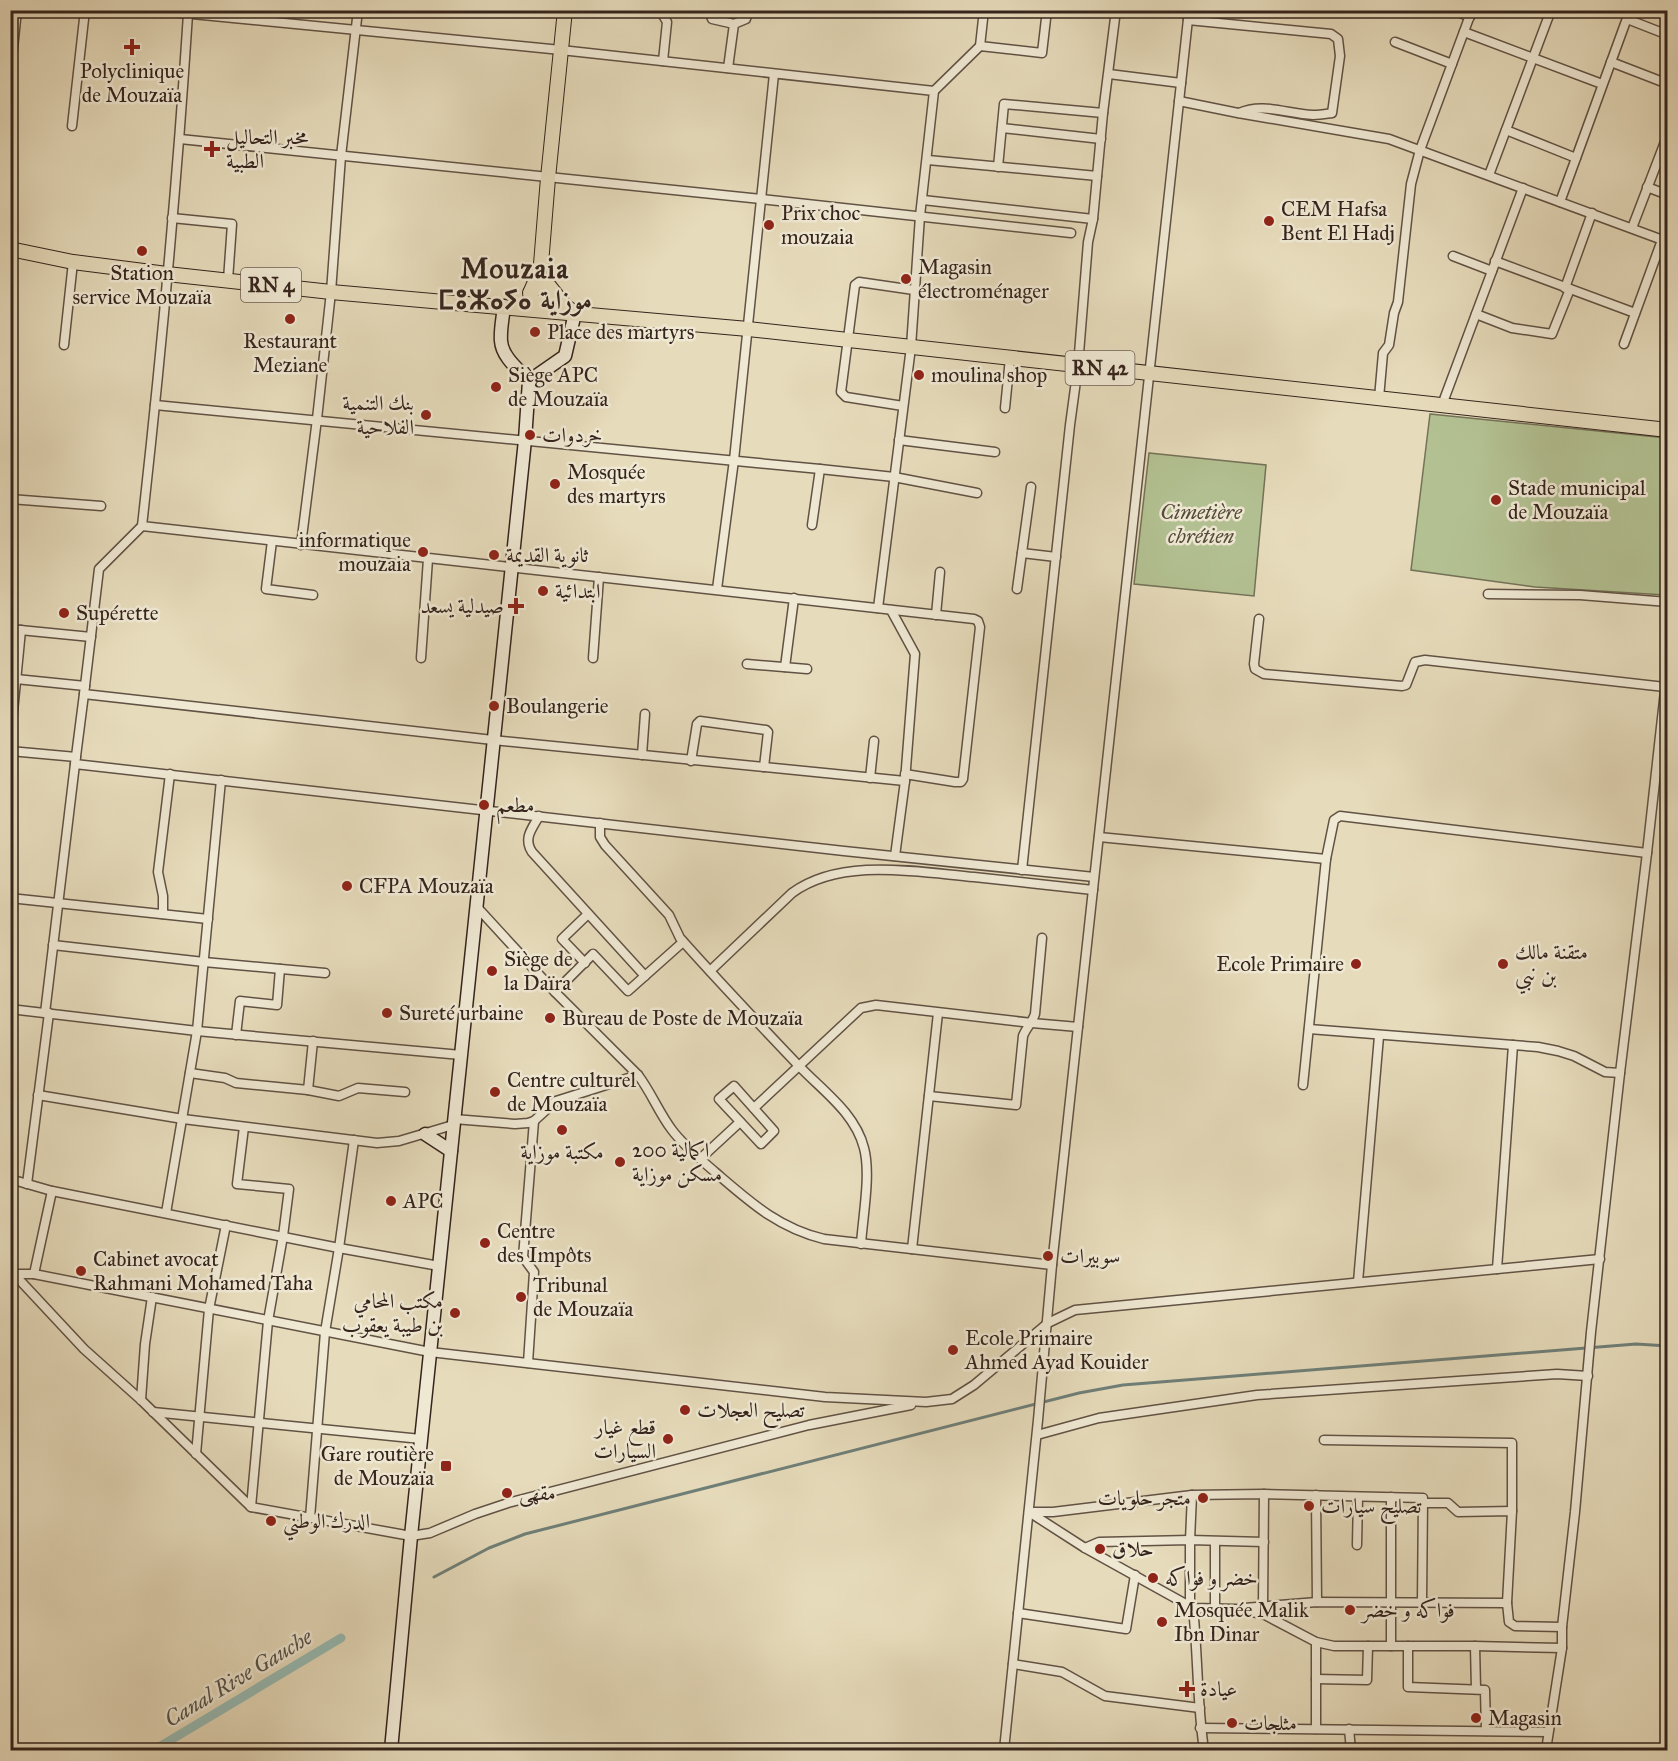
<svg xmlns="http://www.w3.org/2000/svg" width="1678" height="1761" font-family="'IM FELL Great Primer',Amiri,'Noto Sans Tifinagh',serif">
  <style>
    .green { fill: #b3c192; stroke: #747258; stroke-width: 1.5 }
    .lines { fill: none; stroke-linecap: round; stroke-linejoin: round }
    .stream { stroke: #6f7f78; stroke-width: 3 }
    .canal { stroke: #96bbb4; stroke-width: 9 }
    .minor-casing { stroke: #615244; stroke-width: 11 }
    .secondary-casing { stroke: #35241d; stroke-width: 15 }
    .primary-casing { stroke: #35241d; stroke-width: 16 }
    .minor { stroke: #efe8d3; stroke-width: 8 }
    .secondary { stroke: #efe8d3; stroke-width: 12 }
    .primary { stroke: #e6dbbb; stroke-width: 14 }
    .poi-dot { fill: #8f2418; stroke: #efe8d3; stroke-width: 2 }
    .labels { text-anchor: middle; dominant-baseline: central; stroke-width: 5; stroke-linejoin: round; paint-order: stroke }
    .shield { fill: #efe8d3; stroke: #6d5f54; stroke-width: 1.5 }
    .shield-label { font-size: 20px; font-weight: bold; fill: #35241d }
    .poi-label { font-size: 21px; fill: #35241d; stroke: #efe8d3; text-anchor: start }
    .park-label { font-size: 21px; font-style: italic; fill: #544b3a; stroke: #efe8d3 }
    .water-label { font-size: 22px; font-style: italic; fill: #52514a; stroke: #efe8d3 }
    .district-label { font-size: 27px; font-weight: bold; letter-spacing: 1.5px; fill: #35241d; stroke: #efe8d3 }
  </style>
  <rect width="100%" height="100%" fill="#e6dbbb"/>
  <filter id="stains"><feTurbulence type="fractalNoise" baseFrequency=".00333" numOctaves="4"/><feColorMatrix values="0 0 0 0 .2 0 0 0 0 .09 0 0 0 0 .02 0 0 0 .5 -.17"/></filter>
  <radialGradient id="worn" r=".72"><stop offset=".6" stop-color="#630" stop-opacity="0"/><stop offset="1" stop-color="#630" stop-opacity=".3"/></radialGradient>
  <!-- green -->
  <g class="green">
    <path d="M1430,414L1667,438L1668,567L1665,595L1535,587L1411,570Z"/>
    <path d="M1149,453L1266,465L1254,596L1134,584Z"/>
  </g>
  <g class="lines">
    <!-- stream -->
    <path class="stream" d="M434,1577L489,1548L525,1534L1079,1393L1123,1385L1636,1344L1668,1346"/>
    <!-- canal -->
    <path class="canal" d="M154,1750L341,1638"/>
    <defs>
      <g id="minor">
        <path d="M151,10L561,50L934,91L920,216L911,347L878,608"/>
        <path d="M185,10L188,14C177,185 161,356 142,526L974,619L978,621L980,627L963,779L961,782H955L905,774"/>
        <path d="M660,10L667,22L663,61"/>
        <path d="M709,10L712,19L734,24"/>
        <path d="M1453,10L1470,17"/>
        <path d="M1627,19L1668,35"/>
        <path d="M1188,20L1331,34L1338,39L1340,56L1332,113C1325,114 1319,115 1313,115C1287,114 1263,102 1239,113"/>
        <path d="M1464,32L1602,84"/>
        <path d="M1395,42L1452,64"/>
        <path d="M980,46L984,10"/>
        <path d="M1611,62L1668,84"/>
        <path d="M728,68L734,24L746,19L748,10"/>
        <path d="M1109,74L1181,83"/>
        <path d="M10,78L17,10"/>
        <path d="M934,91L980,46L1042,53L1047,10"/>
        <path d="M1179,101L1238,113L1389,139L1668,242"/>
        <path d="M72,126L85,10"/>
        <path d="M1002,128L1101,139"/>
        <path d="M1506,130L1576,158"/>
        <path d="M180,139L761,199L1071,233"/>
        <path d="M928,160L1097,176"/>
        <path d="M998,167L1004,104L1103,113"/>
        <path d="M1489,175L1551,10"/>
        <path d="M1647,187L1668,195"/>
        <path d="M923,200L1093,219"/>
        <path d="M1560,202L1630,10"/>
        <path d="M172,218L232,224L228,280"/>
        <path d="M1632,228L1668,134"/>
        <path d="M1453,256L1492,271"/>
        <path d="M1495,261L1635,313"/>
        <path d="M1565,288L1592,213"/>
        <path d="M1476,314L1512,328L1552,334L1570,289"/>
        <path d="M1624,344L1662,240"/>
        <path d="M64,345L73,262"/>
        <path d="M1379,398L1383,353L1389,345L1394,313L1398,302L1411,184L1420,150L1472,10"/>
        <path d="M155,405L820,469L894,477L977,493"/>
        <path d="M1442,405L1523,188"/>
        <path d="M903,406L846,397L841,392L855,285L859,282L914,290"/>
        <path d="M1005,408L1010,358"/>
        <path d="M899,440L995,452"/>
        <path d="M10,499L101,506"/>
        <path d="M812,525L820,469"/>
        <path d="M272,541L266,589L313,595"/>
        <path d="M301,545L317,419L331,292L341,156L358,10"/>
        <path d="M1022,553L1056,557"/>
        <path d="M717,589L734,460L774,74"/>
        <path d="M1017,589L1031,487"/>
        <path d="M1488,594L1580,595L1668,602"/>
        <path d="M936,615L940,572"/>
        <path d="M1259,619L1254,664L1255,669L1264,674L1402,686L1406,685L1415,662L1425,660L1665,687"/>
        <path d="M10,629L91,637"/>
        <path d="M421,658L428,559"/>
        <path d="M593,658L599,577"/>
        <path d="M747,664L807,669"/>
        <path d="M785,667L794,598"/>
        <path d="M16,679L85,686"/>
        <path d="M84,694L99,569L142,526"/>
        <path d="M12,722L21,630"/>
        <path d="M10,751L76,757"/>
        <path d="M642,755L645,714"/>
        <path d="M691,761L697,724L700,721L766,730L768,732L764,767"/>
        <path d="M75,764L84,694L493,740L905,781L915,654L891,610"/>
        <path d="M870,778L874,741"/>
        <path d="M539,816C532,829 523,838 532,852L645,976"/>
        <path d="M600,823V837L605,845L669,915L680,938C719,982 759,1024 799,1066C823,1091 855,1113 864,1148C871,1174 863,1215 861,1244"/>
        <path d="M1099,837L1326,859"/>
        <path d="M895,856L905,781"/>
        <path d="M1022,870L1070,425L1078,366L1088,242L1093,219L1103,113L1116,10"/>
        <path d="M10,898L208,919"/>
        <path d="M476,906L555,992L638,1075C651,1092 659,1113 672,1130C684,1146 700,1159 715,1172C750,1202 778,1228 824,1239L1052,1265"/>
        <path d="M163,914V896L158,872L170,774"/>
        <path d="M53,945L204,962L325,973"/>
        <path d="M585,963L562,939L588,914"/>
        <path d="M710,971L792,893C841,857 917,872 974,877C1014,881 1053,886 1093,890"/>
        <path d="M555,992L593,954L628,991L683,942"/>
        <path d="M10,1009L197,1031L461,1055"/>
        <path d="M45,1013L75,764L844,851L1094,877"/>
        <path d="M1309,1029L1538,1047L1558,1051L1574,1056L1605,1072L1620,1073"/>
        <path d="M236,1035L240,1001L277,1005L280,969"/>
        <path d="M190,1073L225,1078L236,1083L308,1090L313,1041"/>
        <path d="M1303,1085L1326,859L1334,820L1340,816L1647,853"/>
        <path d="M734,1086L774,1131L761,1144L719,1099Z"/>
        <path d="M308,1090L339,1096L358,1088L405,1092"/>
        <path d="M38,1095L183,1119L377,1143L399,1141L453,1125"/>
        <path d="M929,1096L1016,1105L1023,1036C1026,1028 1032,1023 1035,1014L1042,938"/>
        <path d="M754,1108L861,1008L876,1005L1032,1023L1078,1027"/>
        <path d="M454,1119L515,1124L528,1123L534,1121L556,1101L638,1075"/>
        <path d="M244,1127L237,1184L289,1189L283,1236L268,1321L251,1507"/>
        <path d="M700,1159L740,1122"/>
        <path d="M10,1179L52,1191L339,1248L439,1266"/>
        <path d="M27,1184L49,1013"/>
        <path d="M166,1213L197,1031L221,780"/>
        <path d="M912,1249L938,1013"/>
        <path d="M10,1264L14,1274L84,1349L141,1400L251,1507L411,1536L430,1533L475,1514L508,1503L809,1425L911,1405"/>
        <path d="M1497,1269L1513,1045"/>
        <path d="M14,1274H34L430,1352L825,1397L926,1402L952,1399L974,1385L1048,1323L1075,1310L1600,1259"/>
        <path d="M34,1274L52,1191"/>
        <path d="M1358,1282L1379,1036"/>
        <path d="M528,1363L534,1272L523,1257L534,1121"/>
        <path d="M141,1400L145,1344L152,1297"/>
        <path d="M153,1412L421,1439"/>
        <path d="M1037,1435L1099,1418L1257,1395L1557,1374L1588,1376"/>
        <path d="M1324,1440L1512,1443V1511"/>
        <path d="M196,1454L209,1309L226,1225"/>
        <path d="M1316,1495L1317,1602"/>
        <path d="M1423,1503H1448L1458,1512L1512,1511L1507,1603L1509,1622L1515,1626L1562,1627"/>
        <path d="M1029,1512L1085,1548L1193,1608L1235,1609L1263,1614L1316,1642L1334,1646H1475L1562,1648"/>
        <path d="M1029,1512H1053L1192,1495L1264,1494L1423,1498L1422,1602"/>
        <path d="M310,1518L325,1332L339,1248L354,1140"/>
        <path d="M1215,1542V1608"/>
        <path d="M1357,1545L1358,1497"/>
        <path d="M1085,1548L1099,1542L1190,1540L1264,1542"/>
        <path d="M1190,1605V1540L1192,1495"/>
        <path d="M1263,1606L1264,1494"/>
        <path d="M1193,1608C1198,1655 1197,1703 1204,1750"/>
        <path d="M1244,1608L1317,1602L1507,1603"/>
        <path d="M1018,1613L1126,1629L1135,1575"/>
        <path d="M1316,1642V1729"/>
        <path d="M1391,1646V1497"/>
        <path d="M1408,1646V1687L1485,1690L1486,1731"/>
        <path d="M1475,1646L1476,1689"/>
        <path d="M1013,1664L1062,1672L1105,1696L1200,1708"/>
        <path d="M1316,1679L1367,1680L1368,1646"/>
        <path d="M1200,1728L1548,1732"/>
        <path d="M1349,1729L1351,1750"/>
        <path d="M1004,1749L1039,1750"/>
        <path d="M1004,1750L1038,1420L1052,1265L1189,10"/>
        <path d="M1546,1750L1562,1648V1627L1575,1512L1591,1332L1620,1073L1647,853L1668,664"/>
      </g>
      <g id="secondary">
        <path d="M529,381L565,356L575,313"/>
        <path d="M425,1134L451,1151"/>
        <path d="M391,1750L411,1536L525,440L529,381C519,370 502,357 501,341C500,330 503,317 504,306"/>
      </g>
      <g id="primary">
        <path d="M10,249L73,262L167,274L331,292L748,329L1668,430"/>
        <path d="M546,282L565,306L575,313"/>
        <path d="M531,291L538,275L541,264L548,178L565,10"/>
        <path d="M533,309C543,306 553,298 544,287H536L530,293L531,299L538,304L546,300"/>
      </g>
    </defs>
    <!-- minor casing -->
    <use href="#minor" class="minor-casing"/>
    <!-- secondary casing -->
    <use href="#secondary" class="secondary-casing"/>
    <!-- primary casing -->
    <use href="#primary" class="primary-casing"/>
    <!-- minor -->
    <use href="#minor" class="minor"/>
    <!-- secondary -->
    <use href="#secondary" class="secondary"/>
    <!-- primary -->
    <use href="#primary" class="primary"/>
  </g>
  <!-- markers -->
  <g class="poi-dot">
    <path d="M129 38h6v6h6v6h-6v6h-6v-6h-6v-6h6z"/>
    <path d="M209 140h6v6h6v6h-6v6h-6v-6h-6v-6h6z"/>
    <circle cx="1269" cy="221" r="6"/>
    <circle cx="769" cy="225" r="6"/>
    <circle cx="142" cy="251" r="6"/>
    <circle cx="906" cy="279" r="6"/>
    <circle cx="290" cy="319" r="6"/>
    <circle cx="535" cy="332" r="6"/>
    <circle cx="919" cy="375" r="6"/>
    <circle cx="496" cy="387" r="6"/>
    <circle cx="426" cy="415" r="6"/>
    <circle cx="530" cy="435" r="6"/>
    <circle cx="555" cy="484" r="6"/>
    <circle cx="1496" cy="500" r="6"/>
    <circle cx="423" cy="552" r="6"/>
    <circle cx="494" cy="555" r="6"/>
    <circle cx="543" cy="591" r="6"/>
    <path d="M513 597h6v6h6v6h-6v6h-6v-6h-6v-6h6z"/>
    <circle cx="64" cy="613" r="6"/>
    <circle cx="494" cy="706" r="6"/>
    <circle cx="484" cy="805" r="6"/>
    <circle cx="347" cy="886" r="6"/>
    <circle cx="1356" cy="964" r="6"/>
    <circle cx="1503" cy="964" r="6"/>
    <circle cx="492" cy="971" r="6"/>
    <circle cx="387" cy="1013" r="6"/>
    <circle cx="550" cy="1018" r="6"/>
    <circle cx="495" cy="1092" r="6"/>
    <circle cx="562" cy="1130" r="6"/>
    <circle cx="620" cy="1162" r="6"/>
    <circle cx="391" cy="1201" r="6"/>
    <circle cx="485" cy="1243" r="6"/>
    <circle cx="1048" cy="1256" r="6"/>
    <circle cx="81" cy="1271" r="6"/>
    <circle cx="521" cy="1297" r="6"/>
    <circle cx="455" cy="1313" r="6"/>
    <circle cx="953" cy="1350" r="6"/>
    <circle cx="685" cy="1410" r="6"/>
    <circle cx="668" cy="1439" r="6"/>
    <rect x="440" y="1460" width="12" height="12" rx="3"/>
    <circle cx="507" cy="1493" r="6"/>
    <circle cx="1203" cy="1498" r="6"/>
    <circle cx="1309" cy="1506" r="6"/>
    <circle cx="271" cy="1521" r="6"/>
    <circle cx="1100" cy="1549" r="6"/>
    <circle cx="1153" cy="1578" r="6"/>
    <circle cx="1350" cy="1610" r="6"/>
    <circle cx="1162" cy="1622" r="6"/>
    <path d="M1184 1680h6v6h6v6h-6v6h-6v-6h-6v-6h6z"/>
    <circle cx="1476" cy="1718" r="6"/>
    <circle cx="1232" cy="1723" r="6"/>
  </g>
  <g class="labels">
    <!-- shield labels -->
    <g class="shield">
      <rect x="241" y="268" width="60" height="34" rx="4.5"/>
      <rect x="1065.5" y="351" width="69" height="34" rx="4.5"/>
    </g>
    <g class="shield-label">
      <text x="271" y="285">RN 4</text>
      <text x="1100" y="368">RN 42</text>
    </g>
    <!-- poi labels -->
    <g class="poi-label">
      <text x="132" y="71" text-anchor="middle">Polyclinique<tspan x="132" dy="24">de Mouzaïa</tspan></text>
      <text x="226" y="137">مخبر التحاليل<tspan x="226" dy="24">الطبية</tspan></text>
      <text x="1281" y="209">CEM Hafsa<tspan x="1281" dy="24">Bent El Hadj</tspan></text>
      <text x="781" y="213">Prix choc<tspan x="781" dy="24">mouzaia</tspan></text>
      <text x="918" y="267">Magasin<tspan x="918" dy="24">électroménager</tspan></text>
      <text x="142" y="273" text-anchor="middle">Station<tspan x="142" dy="24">service Mouzaïa</tspan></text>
      <text x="547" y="332">Place des martyrs</text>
      <text x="290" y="341" text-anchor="middle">Restaurant<tspan x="290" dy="24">Meziane</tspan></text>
      <text x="508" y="375">Siège APC<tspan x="508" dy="24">de Mouzaïa</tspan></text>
      <text x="931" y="375">moulina shop</text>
      <text x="414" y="403" text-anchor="end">بنك التنمية<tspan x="414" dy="24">الفلاحية</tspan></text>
      <text x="542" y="435">خردوات</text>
      <text x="567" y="472">Mosquée<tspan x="567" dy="24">des martyrs</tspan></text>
      <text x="1508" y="488">Stade municipal<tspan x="1508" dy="24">de Mouzaïa</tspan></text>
      <text x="411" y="540" text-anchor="end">informatique<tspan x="411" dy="24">mouzaia</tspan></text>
      <text x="506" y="555">ثانوية القديمة</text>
      <text x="555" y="591">ابتدائية</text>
      <text x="504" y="606" text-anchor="end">صيدلية يسعد</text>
      <text x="76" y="613">Supérette</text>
      <text x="506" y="706">Boulangerie</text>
      <text x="496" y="805">مطعم</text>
      <text x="359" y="886">CFPA Mouzaïa</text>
      <text x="1515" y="952">متقنة مالك<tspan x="1515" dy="24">بن نبي</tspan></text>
      <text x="504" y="959">Siège de<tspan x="504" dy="24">la Daïra</tspan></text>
      <text x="1344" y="964" text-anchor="end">Ecole Primaire</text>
      <text x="399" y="1013">Sureté urbaine</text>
      <text x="562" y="1018">Bureau de Poste de Mouzaïa</text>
      <text x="507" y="1080">Centre culturel<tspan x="507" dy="24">de Mouzaïa</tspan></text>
      <text x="632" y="1150">اكمالية 200<tspan x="632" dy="24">مسكن موزاية</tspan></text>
      <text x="562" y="1152" text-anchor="middle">مكتبة موزاية</text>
      <text x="403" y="1201">APC</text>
      <text x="497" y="1231">Centre<tspan x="497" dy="24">des Impôts</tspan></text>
      <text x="1060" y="1256">سوبيرات</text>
      <text x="93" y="1259">Cabinet avocat<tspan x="93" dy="24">Rahmani Mohamed Taha</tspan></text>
      <text x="533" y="1285">Tribunal<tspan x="533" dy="24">de Mouzaïa</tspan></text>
      <text x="443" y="1301" text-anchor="end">مكتب المحامي<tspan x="443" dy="24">بن طيبة يعقوب</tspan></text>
      <text x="965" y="1338">Ecole Primaire<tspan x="965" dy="24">Ahmed Ayad Kouider</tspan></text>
      <text x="697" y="1410">تصليح العجلات</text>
      <text x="656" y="1427" text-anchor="end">قطع غيار<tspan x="656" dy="24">السيارات</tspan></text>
      <text x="434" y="1454" text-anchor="end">Gare routière<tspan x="434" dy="24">de Mouzaïa</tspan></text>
      <text x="519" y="1493">مقهى</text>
      <text x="1191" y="1498" text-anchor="end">متجر حلويات</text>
      <text x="1321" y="1506">تصليح سيارات</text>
      <text x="283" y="1521">الدرك الوطني</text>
      <text x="1112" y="1549">حلاق</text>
      <text x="1165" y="1578">خضر و فواكه</text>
      <text x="1174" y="1610">Mosquée Malik<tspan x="1174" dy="24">Ibn Dinar</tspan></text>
      <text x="1362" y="1610">فواكه و خضر</text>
      <text x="1200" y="1689">عيادة</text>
      <text x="1488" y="1718">Magasin</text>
      <text x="1244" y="1723">مثلجات</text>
    </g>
    <!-- park labels -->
    <g class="park-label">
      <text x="1201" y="512">Cimetière<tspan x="1201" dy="24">chrétien</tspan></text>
    </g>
    <!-- water labels -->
    <g class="water-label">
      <text transform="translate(238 1678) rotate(-31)">Canal Rive Gauche</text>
    </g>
    <!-- district labels -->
    <g class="district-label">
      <text x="515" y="268">Mouzaia<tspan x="515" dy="31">ⵎⵓⵣⴰⵢⴰ موزاية</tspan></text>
    </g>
  </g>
  <!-- margin -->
  <rect width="1678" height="1761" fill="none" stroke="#e6dbbb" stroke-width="36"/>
  <rect x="12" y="12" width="1654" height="1737" fill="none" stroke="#35241d" stroke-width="3"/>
  <rect x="18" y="18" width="1642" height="1725" fill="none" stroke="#35241d" stroke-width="1.5"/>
  <rect width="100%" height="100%" filter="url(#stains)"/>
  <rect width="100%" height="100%" fill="url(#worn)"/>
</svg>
